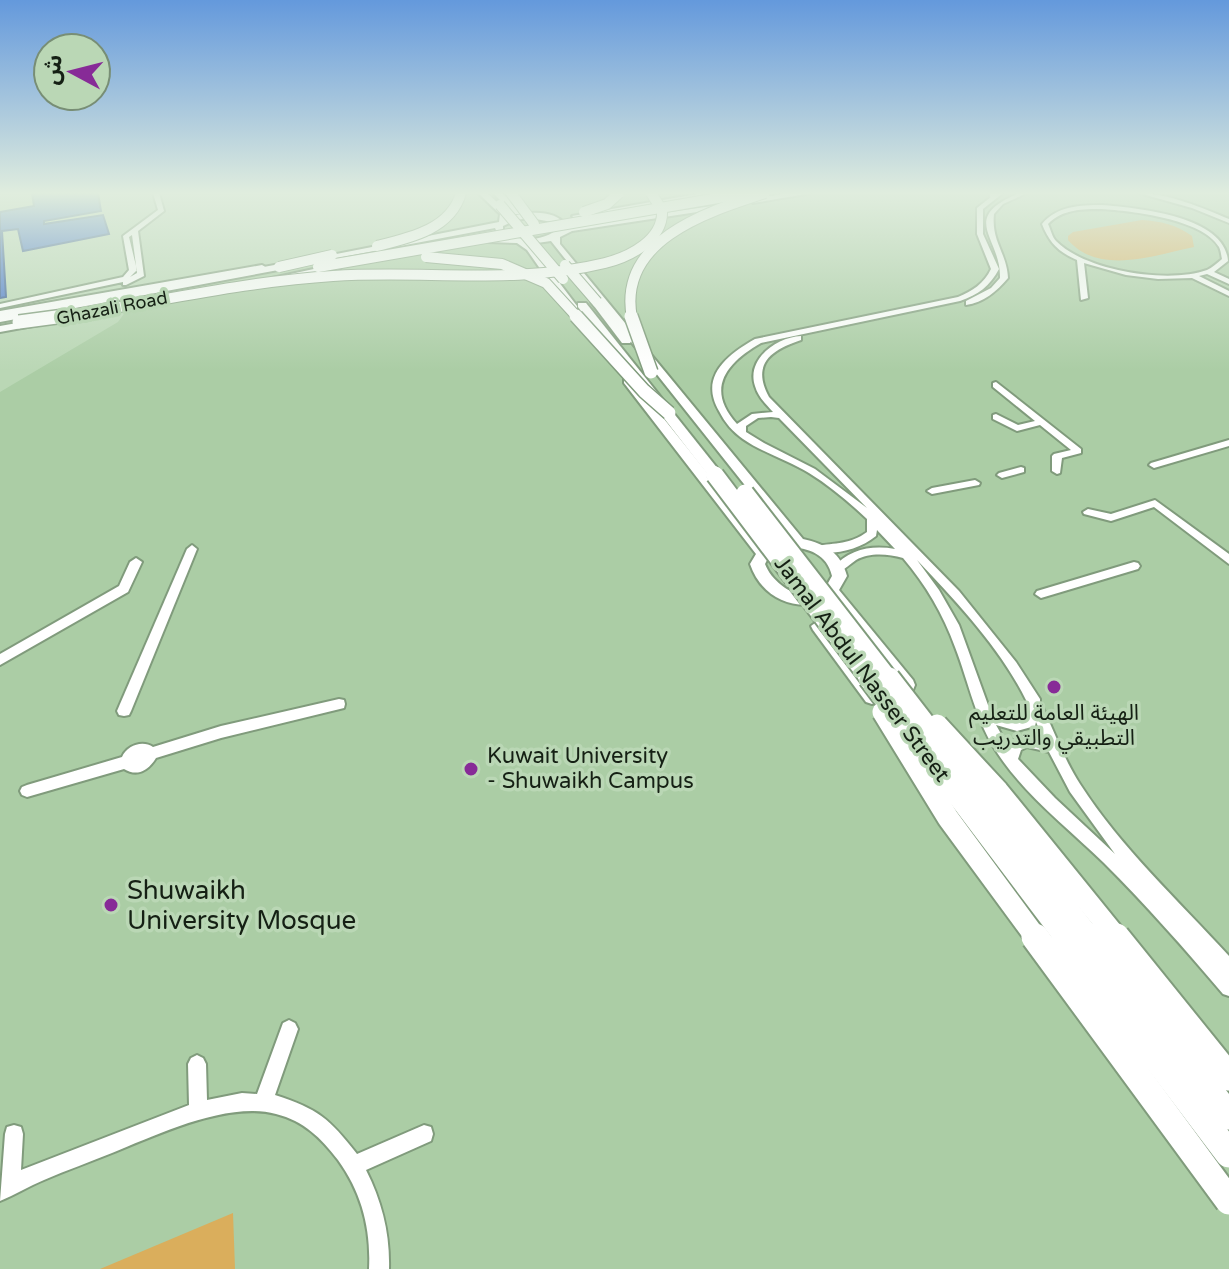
<svg xmlns="http://www.w3.org/2000/svg" width="1229" height="1269" font-family="'Varela Round','Noto Sans Arabic',sans-serif">
  <style>
    .built { fill: #abcda5 }
    .green { fill: #daae5c }
    .water { fill: #3e70c9; stroke: #325893; stroke-width: 2 }
    .lines { fill: none; stroke-linecap: round; stroke-linejoin: round }
    .minor-casing { stroke: #809b7c; stroke-width: 4 }
    .major-casing { stroke: #809b7c; stroke-width: 4 }
    .highway-casing { stroke: #809b7c; stroke-width: 4 }
    .minor { fill: #fff; fill-rule: evenodd }
    .major { fill: #fff; fill-rule: evenodd }
    .highway { fill: #fff; fill-rule: evenodd }
    .highway-bridge-far4-casing { stroke: #809b7c; stroke-width: 12; stroke-linecap: butt }
    .highway-bridge-far3-casing { stroke: #809b7c; stroke-width: 16; stroke-linecap: butt }
    .highway-bridge-far2-casing { stroke: #809b7c; stroke-width: 21; stroke-linecap: butt }
    .highway-bridge-far1-casing { stroke: #809b7c; stroke-width: 25; stroke-linecap: butt }
    .highway-bridge-casing { stroke: #809b7c; stroke-width: 31; stroke-linecap: butt }
    .highway-bridge-far4 { stroke: #fff; stroke-width: 10 }
    .highway-bridge-far3 { stroke: #fff; stroke-width: 13 }
    .highway-bridge-far2 { stroke: #fff; stroke-width: 17 }
    .highway-bridge-far1 { stroke: #fff; stroke-width: 21 }
    .highway-bridge { stroke: #fff; stroke-width: 27 }
    .poi-dot { fill: #872b97; stroke: #bad7b5; stroke-width: 3 }
    .labels { text-anchor: middle; dominant-baseline: central; stroke-width: 7; stroke-linejoin: round; paint-order: stroke }
    .far-street-label { font-size: 18px; fill: #152014; stroke: #bad7b5 }
    .street-label { font-size: 22px; fill: #152014; stroke: #bad7b5 }
    .poi-label { font-size: 22px; fill: #152014; stroke: #bad7b5 }
    .near-poi-label { font-size: 26px; fill: #152014; stroke: #bad7b5; text-anchor: start }
  </style>
  <rect width="100%" height="100%" fill="#bad7b5"/>
  <!-- built -->
  <path class="built" d="M738,193H1229V1269H0V392L118,322L137,296Z"/>
  <!-- green -->
  <g class="green">
    <path d="M1142,220C1160,221 1177,225 1192,236L1194,247C1155,255 1099,276 1068,240V236L1073,232Z"/>
    <path d="M233,1213L235,1269H100Z"/>
  </g>
  <!-- water -->
  <path class="water" d="M32,193H98L101,211L44,221V224L103,215L109,234L23,251L18,229L2,231L6,297L0,298V212L34,206Z"/>
  <g class="lines">
    <defs>
      <g id="minor">
        <path d="M153,193H159L164,211L138,231L144,276L126,285H123V282L0,308V304L123,277L129,270L123,236L158,210ZM132,235L137,273L130,277L137,270L129,237Z"/>
        <path d="M996,193H1003L983,209V234L999,269C990,286 978,295 960,301L761,343C726,363 705,389 737,424L752,414L773,412C766,404 758,397 755,386C746,359 777,337 801,336V340C771,350 751,364 769,397L959,591L1016,662L1040,699V702C1054,730 1063,758 1080,784C1121,848 1178,900 1229,956V996L1223,994C1185,949 1146,905 1104,863C1068,828 1026,796 998,754C976,722 969,683 955,647C943,614 926,585 903,558C888,554 870,552 856,560C850,564 845,569 839,572L833,568C849,549 872,545 895,549L877,530L876,536C860,549 837,555 816,552L815,549L816,546C835,543 851,544 867,532V519C849,502 830,486 809,473C788,460 763,453 743,439C733,432 725,423 719,411C699,377 727,355 755,339L958,297C972,291 984,284 991,269L977,234V208ZM771,417L779,418L867,508L815,469L764,443L746,432V426L758,418ZM917,560C956,601 1002,650 1027,702L1024,719H1009L988,705L959,625L939,590ZM1036,722L1044,740L1026,735L1010,742L1008,746L996,725L1017,731L1035,726ZM1027,747L1049,752L1070,792L1115,854L1055,798L1018,759L1021,750Z"/>
        <path d="M1019,193H1027L1003,204L994,214C991,242 1007,253 1008,278C997,291 983,303 966,305V301L991,288L1000,278C1001,236 958,219 1019,193Z"/>
        <path d="M1139,193C1167,193 1203,208 1229,219V223L1192,208Z"/>
        <path d="M1102,205C1138,208 1225,216 1228,261L1214,272L1229,279V284L1207,274L1199,276L1229,291V296L1192,278L1158,279L1126,275L1084,263L1088,298L1081,300L1077,260C1058,252 1049,242 1042,224C1057,206 1080,205 1102,205ZM1102,209C1131,211 1203,219 1219,247C1221,251 1221,255 1222,259C1217,263 1212,268 1207,270C1169,284 1085,271 1056,241C1052,237 1051,230 1048,224C1063,209 1082,209 1102,209Z"/>
        <path d="M996,382L1081,449V453L1062,458L1060,473L1057,474L1052,471V456L1054,454L1071,450L1040,425L1017,431L993,419V415L996,414L1018,425L1035,421L993,387V383Z"/>
        <path d="M1229,440V446L1154,468L1149,465L1151,463Z"/>
        <path d="M1021,467L1024,468V472L1002,478L997,475L999,473Z"/>
        <path d="M975,480L980,483L979,485L932,494L927,491L932,488Z"/>
        <path d="M1155,500L1229,554V564L1154,507L1111,521L1084,514L1083,512L1088,509L1111,514Z"/>
        <path d="M192,545L197,549L131,711L129,715L124,716L119,715L117,711L187,549Z"/>
        <path d="M136,558L142,562L128,592L0,665V654L119,586L130,562Z"/>
        <path d="M1134,562L1138,563L1140,566L1138,569L1041,598L1035,594L1037,591Z"/>
        <path d="M339,699L344,700L345,704L344,708L221,738L156,758C148,771 137,777 124,769L27,797L22,795L20,791L22,787L27,785L122,757C127,745 143,740 153,747L221,726Z"/>
        <path d="M289,1020L295,1023L298,1029L275,1095C318,1109 329,1118 357,1154L424,1125L431,1127L433,1134L431,1141L366,1170C382,1202 390,1233 389,1269H369C371,1229 362,1193 338,1160C321,1138 304,1121 276,1114C227,1101 157,1135 112,1153C90,1162 67,1170 44,1180C29,1186 15,1195 0,1201L5,1134L7,1127L14,1125L21,1127L23,1134L21,1170L189,1105L188,1064L191,1058L197,1055L203,1058L206,1064L207,1100L242,1093L257,1094L283,1023Z"/>
      </g>
      <g id="major">
        <path d="M478,193H487L507,211L508,217C526,212 556,208 567,227L733,203L730,207L572,231L560,237V244L803,539C826,544 841,553 847,576L839,590L913,680L915,685L913,690H901L830,600C796,613 762,599 750,564L756,554L624,383V379H632L765,545L786,537L551,241L530,244L577,306V310H569L527,250L517,243L487,242V238L499,237L495,228L316,262L311,259L499,222L500,214ZM530,218L552,222L559,228C545,241 519,243 503,232V226L516,220ZM788,547C809,548 827,554 832,576C829,581 826,588 821,591C800,604 772,583 765,564L770,554Z"/>
        <path d="M702,193H720L576,219L572,216Z"/>
        <path d="M989,193H997L998,197L991,199Z"/>
        <path d="M337,264L340,265V269L277,281L272,278Z"/>
        <path d="M262,265L267,268L265,270L0,317V311Z"/>
        <path d="M34,320L39,323L38,325L0,332V326Z"/>
        <path d="M819,620L825,622L878,692L881,697L878,702L872,704L866,702L813,630L811,626Z"/>
        <path d="M943,785L950,787L1061,933L1064,941L1061,949L1053,952L1045,949L936,799L934,793L936,787Z"/>
      </g>
      <g id="highway">
        <path d="M493,193H502L520,210V214H514Z"/>
        <path d="M787,193H812L753,203L748,200Z"/>
        <path d="M296,261L300,262V266L0,322V316Z"/>
        <path d="M593,300H601L632,340L630,343H622L591,302Z"/>
        <path d="M578,303H586L718,469V475H708L578,307Z"/>
      </g>
    </defs>
    <!-- minor casing -->
    <use href="#minor" class="minor-casing"/>
    <!-- major casing -->
    <use href="#major" class="major-casing"/>
    <!-- highway casing -->
    <use href="#highway" class="highway-casing"/>
    <!-- minor -->
    <use href="#minor" class="minor"/>
    <!-- major -->
    <use href="#major" class="major"/>
    <!-- highway -->
    <use href="#highway" class="highway"/>
    <defs>
      <g id="highway-bridge-far4">
        <path d="M511,193L534,224V229"/>
        <path d="M500,205L563,279"/>
        <path d="M584,212L607,204L619,193"/>
        <path d="M377,246C410,238 451,229 461,193"/>
        <path d="M426,257L502,264L546,283L578,318"/>
        <path d="M565,265L597,302"/>
        <path d="M279,267L332,255"/>
        <path d="M318,267L747,193"/>
        <path d="M51,318C145,305 238,282 333,276C423,270 516,285 605,263C629,257 664,240 662,210L651,193"/>
        <path d="M632,318C617,240 707,212 765,193"/>
      </g>
      <g id="highway-bridge-far3">
        <path d="M576,316L644,391L669,413"/>
        <path d="M631,316L651,372"/>
        <path d="M19,322L64,316"/>
        <path d="M713,472L717,477"/>
      </g>
      <g id="highway-bridge-far2">
        <path d="M715,475L870,680"/>
        <path d="M745,493L890,680"/>
      </g>
      <g id="highway-bridge-far1">
        <path d="M869,678L1066,939"/>
        <path d="M889,678L1091,939"/>
        <path d="M883,712L948,818L1037,939"/>
        <path d="M937,725L998,791L1118,939"/>
      </g>
      <g id="highway-bridge">
        <path d="M1035,937L1229,1201"/>
        <path d="M1065,937L1229,1154"/>
        <path d="M1090,937L1229,1116"/>
        <path d="M1116,937L1229,1077"/>
      </g>
    </defs>
    <!-- highway-bridge-far4 casing -->
    <use href="#highway-bridge-far4" class="highway-bridge-far4-casing"/>
    <!-- highway-bridge-far3 casing -->
    <use href="#highway-bridge-far3" class="highway-bridge-far3-casing"/>
    <!-- highway-bridge-far2 casing -->
    <use href="#highway-bridge-far2" class="highway-bridge-far2-casing"/>
    <!-- highway-bridge-far1 casing -->
    <use href="#highway-bridge-far1" class="highway-bridge-far1-casing"/>
    <!-- highway-bridge casing -->
    <use href="#highway-bridge" class="highway-bridge-casing"/>
    <!-- highway-bridge-far4 -->
    <use href="#highway-bridge-far4" class="highway-bridge-far4"/>
    <!-- highway-bridge-far3 -->
    <use href="#highway-bridge-far3" class="highway-bridge-far3"/>
    <!-- highway-bridge-far2 -->
    <use href="#highway-bridge-far2" class="highway-bridge-far2"/>
    <!-- highway-bridge-far1 -->
    <use href="#highway-bridge-far1" class="highway-bridge-far1"/>
    <!-- highway-bridge -->
    <use href="#highway-bridge" class="highway-bridge"/>
  </g>
  <!-- sky -->
  <linearGradient id="sky" x2="0" y2="1"><stop stop-color="#6499dc"/><stop offset="0.52" stop-color="#e0edde"/><stop offset="1" stop-color="#e0edde" stop-opacity="0"/></linearGradient>
  <rect width="1229" height="371" fill="url(#sky)"/>
  <!-- markers -->
  <g class="poi-dot">
    <circle cx="1054" cy="687" r="8"/>
    <circle cx="471" cy="769" r="8"/>
    <circle cx="111" cy="905" r="8"/>
  </g>
  <g class="labels">
    <!-- far-street labels -->
    <g class="far-street-label">
      <text transform="translate(112 308) rotate(-11)">Ghazali Road</text>
    </g>
    <!-- street labels -->
    <g class="street-label">
      <text transform="translate(862 669) rotate(53)">Jamal Abdul Nasser Street</text>
    </g>
    <!-- poi labels -->
    <g class="poi-label">
      <text x="1054" y="713">الهيئة العامة للتعليم<tspan x="1054" dy="25">التطبيقي والتدريب</tspan></text>
      <text x="487" y="756" text-anchor="start">Kuwait University<tspan x="487" dy="25">- Shuwaikh Campus</tspan></text>
    </g>
    <!-- near-poi labels -->
    <g class="near-poi-label">
      <text x="127" y="890">Shuwaikh<tspan x="127" dy="30">University Mosque</tspan></text>
    </g>
  </g>
  <!-- north arrow -->
  <g transform="translate(72 72) rotate(277)"><circle r="38" fill="#bad7b5" stroke="#788e75" stroke-width="2"/>
  <path d="M0-6L14 30L0 20L-14 30Z" fill="#872b97"/>
  <text y="-12" font-size="22" font-weight="bold" text-anchor="middle" fill="#152014">ش</text>
  </g>
</svg>
